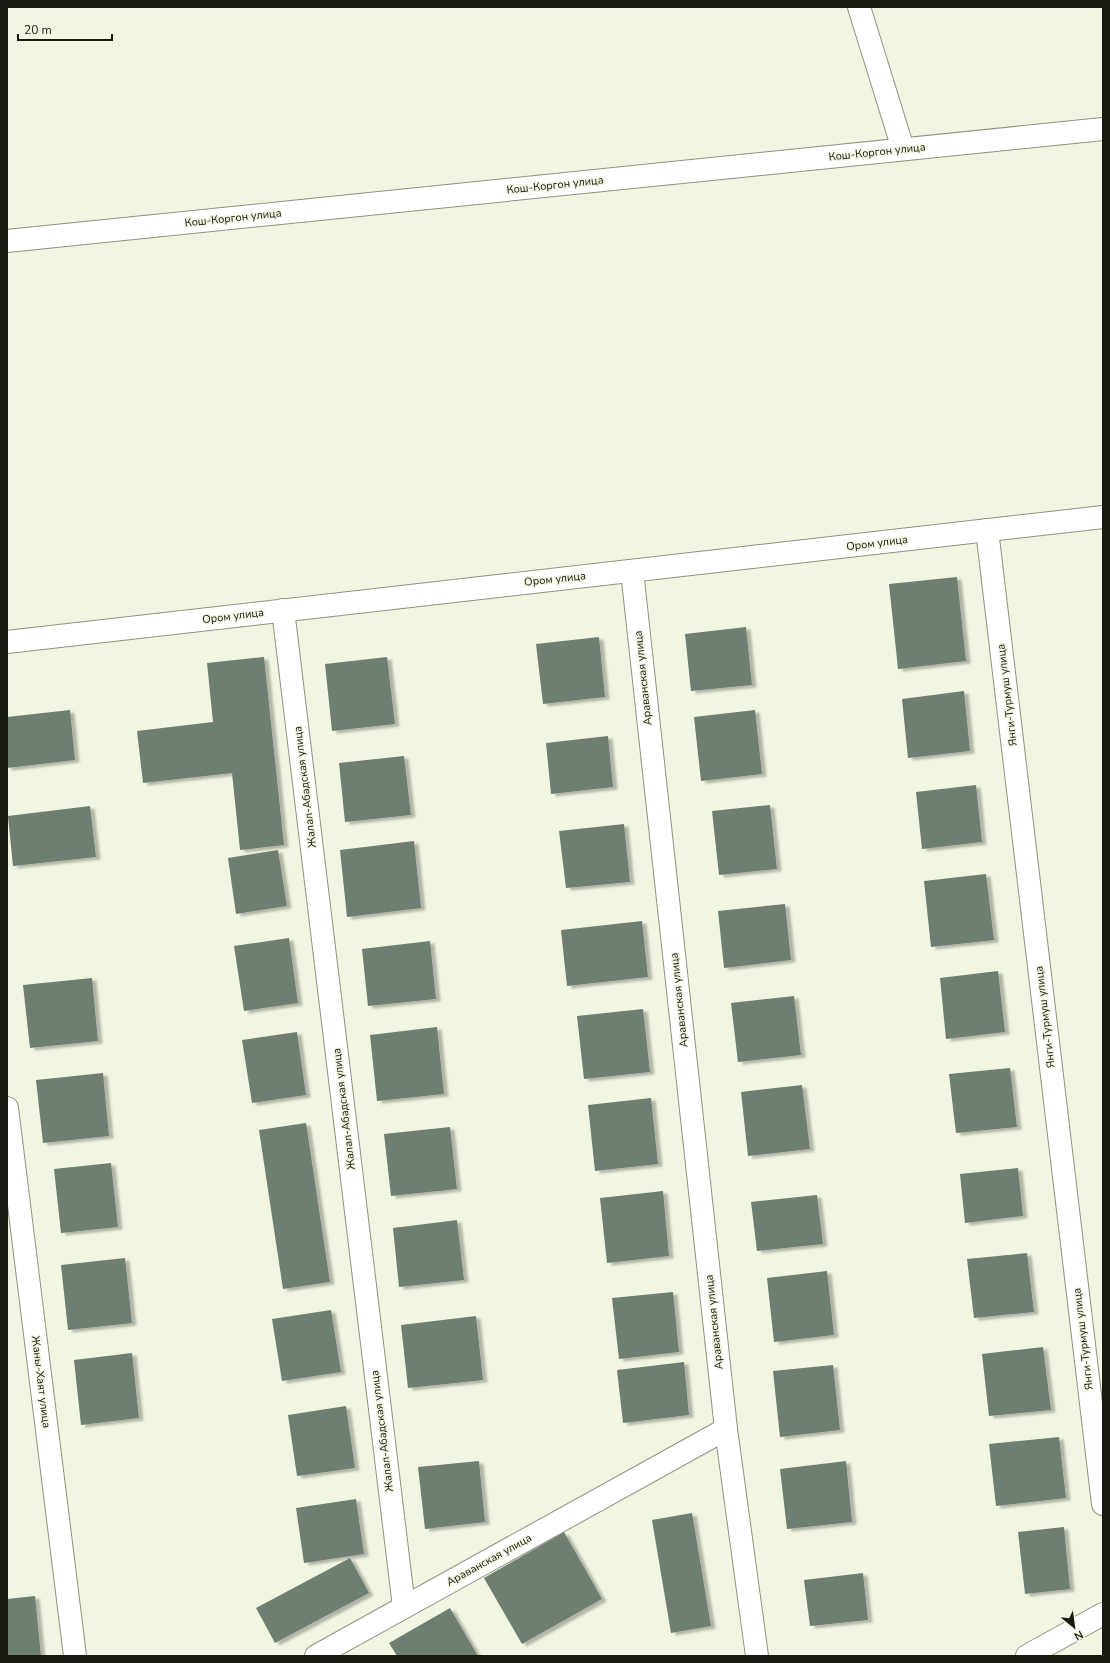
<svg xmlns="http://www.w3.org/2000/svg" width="1110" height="1663" font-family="'Nunito Sans',sans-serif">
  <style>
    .building { fill: #6e7e70; filter: url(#shadow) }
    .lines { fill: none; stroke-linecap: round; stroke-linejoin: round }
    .minor-casing { stroke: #8f9380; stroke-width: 24 }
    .minor { stroke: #fff; stroke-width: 22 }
    .labels { text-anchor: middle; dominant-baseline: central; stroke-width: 3; stroke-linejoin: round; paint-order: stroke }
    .street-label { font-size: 11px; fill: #171911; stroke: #f1f6e2 }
  </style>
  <defs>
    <filter id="shadow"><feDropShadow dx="4.5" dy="2.5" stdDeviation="1" flood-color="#0004"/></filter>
  </defs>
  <rect width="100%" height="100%" fill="#f1f6e2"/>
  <!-- building -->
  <g class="building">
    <path d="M957,577L966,661L898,669L889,584Z"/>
    <path d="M746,627L752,685L691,691L685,634Z"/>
    <path d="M599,637L605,697L543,704L536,644Z"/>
    <path d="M264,657L284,845L240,850L232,773L143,783L137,731L213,722L207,663Z"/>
    <path d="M387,657L395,724L332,731L325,664Z"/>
    <path d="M964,691L970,751L908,758L902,699Z"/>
    <path d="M70,710L75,760L7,768V717Z"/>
    <path d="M755,710L762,774L701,781L694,717Z"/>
    <path d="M608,736L613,787L551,794L546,743Z"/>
    <path d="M404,756L411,815L345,822L339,763Z"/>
    <path d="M976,785L982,842L922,849L916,792Z"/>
    <path d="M770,805L777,869L719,875L712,811Z"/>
    <path d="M90,806L96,857L13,866L8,816Z"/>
    <path d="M624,824L630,882L566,888L559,831Z"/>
    <path d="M414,841L421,908L347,917L340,850Z"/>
    <path d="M278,850L287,906L236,914L228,858Z"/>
    <path d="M986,874L994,940L931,947L924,881Z"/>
    <path d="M785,904L791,960L724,968L718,911Z"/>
    <path d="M642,921L648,977L567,986L561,930Z"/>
    <path d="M289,938L298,1003L244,1011L234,946Z"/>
    <path d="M430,941L436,999L368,1006L362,949Z"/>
    <path d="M998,971L1005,1032L946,1039L940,978Z"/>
    <path d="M92,978L98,1041L30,1048L23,985Z"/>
    <path d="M794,996L801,1055L738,1062L731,1003Z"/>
    <path d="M643,1009L650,1072L584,1079L577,1016Z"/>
    <path d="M437,1027L444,1094L377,1101L370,1035Z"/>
    <path d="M297,1032L306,1095L252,1103L242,1040Z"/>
    <path d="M1010,1068L1017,1127L956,1133L949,1074Z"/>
    <path d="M103,1073L109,1136L43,1143L36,1080Z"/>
    <path d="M802,1085L810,1149L748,1156L741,1092Z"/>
    <path d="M651,1098L658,1164L595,1171L588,1105Z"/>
    <path d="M306,1123L330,1282L283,1289L259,1130Z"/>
    <path d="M450,1127L457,1189L391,1196L384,1134Z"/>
    <path d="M111,1163L118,1227L61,1233L54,1169Z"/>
    <path d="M1018,1168L1023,1216L965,1223L960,1174Z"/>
    <path d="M663,1191L669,1256L607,1263L600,1198Z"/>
    <path d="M817,1195L823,1244L757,1251L751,1202Z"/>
    <path d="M457,1220L464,1280L399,1287L393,1228Z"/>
    <path d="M1027,1253L1034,1312L974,1318L967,1259Z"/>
    <path d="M125,1258L132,1323L68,1330L61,1265Z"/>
    <path d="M827,1271L834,1335L774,1342L767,1278Z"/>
    <path d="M673,1292L679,1352L619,1359L612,1298Z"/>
    <path d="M331,1310L341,1372L282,1381L272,1319Z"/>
    <path d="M476,1316L483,1380L408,1388L401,1325Z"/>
    <path d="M1043,1347L1051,1410L989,1416L982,1354Z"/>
    <path d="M132,1353L139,1418L81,1425L74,1360Z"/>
    <path d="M684,1362L689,1415L623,1423L617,1370Z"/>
    <path d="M833,1365L840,1430L780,1437L773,1371Z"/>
    <path d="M346,1406L355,1468L297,1476L288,1415Z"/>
    <path d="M1059,1437L1066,1498L996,1506L989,1444Z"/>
    <path d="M479,1461L485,1522L425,1529L418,1467Z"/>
    <path d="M846,1461L852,1522L787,1529L780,1469Z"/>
    <path d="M356,1499L364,1554L304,1563L296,1508Z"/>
    <path d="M692,1513L711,1626L671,1633L652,1520Z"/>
    <path d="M1064,1527L1070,1589L1025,1594L1018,1532Z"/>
    <path d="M564,1532L602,1599L522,1644L484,1578Z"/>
    <path d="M350,1558L369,1593L275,1643L256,1608Z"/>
    <path d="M863,1573L868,1620L810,1626L804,1580Z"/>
    <path d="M35,1596L41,1656H7V1599Z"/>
    <path d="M450,1608L478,1656H397L389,1643Z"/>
  </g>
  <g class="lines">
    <defs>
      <g id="minor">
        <path d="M859,7L903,149"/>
        <path d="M7,241L1103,129"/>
        <path d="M987,530L1103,1504"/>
        <path d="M632,571L726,1429L757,1656"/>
        <path d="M283,610L404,1607"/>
        <path d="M7,642L1103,517"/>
        <path d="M7,1108L75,1656"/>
        <path d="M316,1656L726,1429"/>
        <path d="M1027,1656L1103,1614"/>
      </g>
    </defs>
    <!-- minor casing -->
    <use href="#minor" class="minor-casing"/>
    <!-- minor -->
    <use href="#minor" class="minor"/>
  </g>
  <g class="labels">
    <!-- street labels -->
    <g class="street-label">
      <text transform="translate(877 152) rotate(-6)">Кош-Коргон улица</text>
      <text transform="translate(555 185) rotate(-6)">Кош-Коргон улица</text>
      <text transform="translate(233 218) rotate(-6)">Кош-Коргон улица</text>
      <text transform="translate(877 543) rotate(-7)">Ором улица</text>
      <text transform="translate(555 579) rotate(-6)">Ором улица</text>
      <text transform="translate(233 616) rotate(-7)">Ором улица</text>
      <text transform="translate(643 678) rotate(-96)">Араванская улица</text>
      <text transform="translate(1007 695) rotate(-97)">Янги-Турмуш улица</text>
      <text transform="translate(305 787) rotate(-97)">Жалал-Абадская улица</text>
      <text transform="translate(679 1000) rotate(-96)">Араванская улица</text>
      <text transform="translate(1045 1017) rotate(-97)">Янги-Турмуш улица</text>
      <text transform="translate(344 1109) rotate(-97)">Жалал-Абадская улица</text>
      <text transform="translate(714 1322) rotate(-96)">Араванская улица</text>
      <text transform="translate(1083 1339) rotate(-97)">Янги-Турмуш улица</text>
      <text transform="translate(41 1382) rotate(83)">Жаны-Хаят улица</text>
      <text transform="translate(382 1431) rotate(-97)">Жалал-Абадская улица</text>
      <text transform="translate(489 1560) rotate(-29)">Араванская улица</text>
    </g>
  </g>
  <!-- border -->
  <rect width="1110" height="1663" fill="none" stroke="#171911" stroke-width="16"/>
  <!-- north arrow -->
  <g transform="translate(1074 1627) rotate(151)" stroke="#f1f6e2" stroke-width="3" paint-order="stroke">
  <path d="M0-3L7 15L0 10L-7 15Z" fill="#171911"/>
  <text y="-6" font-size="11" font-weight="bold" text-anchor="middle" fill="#171911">N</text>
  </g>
  <!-- scale -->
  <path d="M18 34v6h94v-6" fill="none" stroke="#171911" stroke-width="2"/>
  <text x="24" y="34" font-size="12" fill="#171911" stroke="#f1f6e2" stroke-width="3" paint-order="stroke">20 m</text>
</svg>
